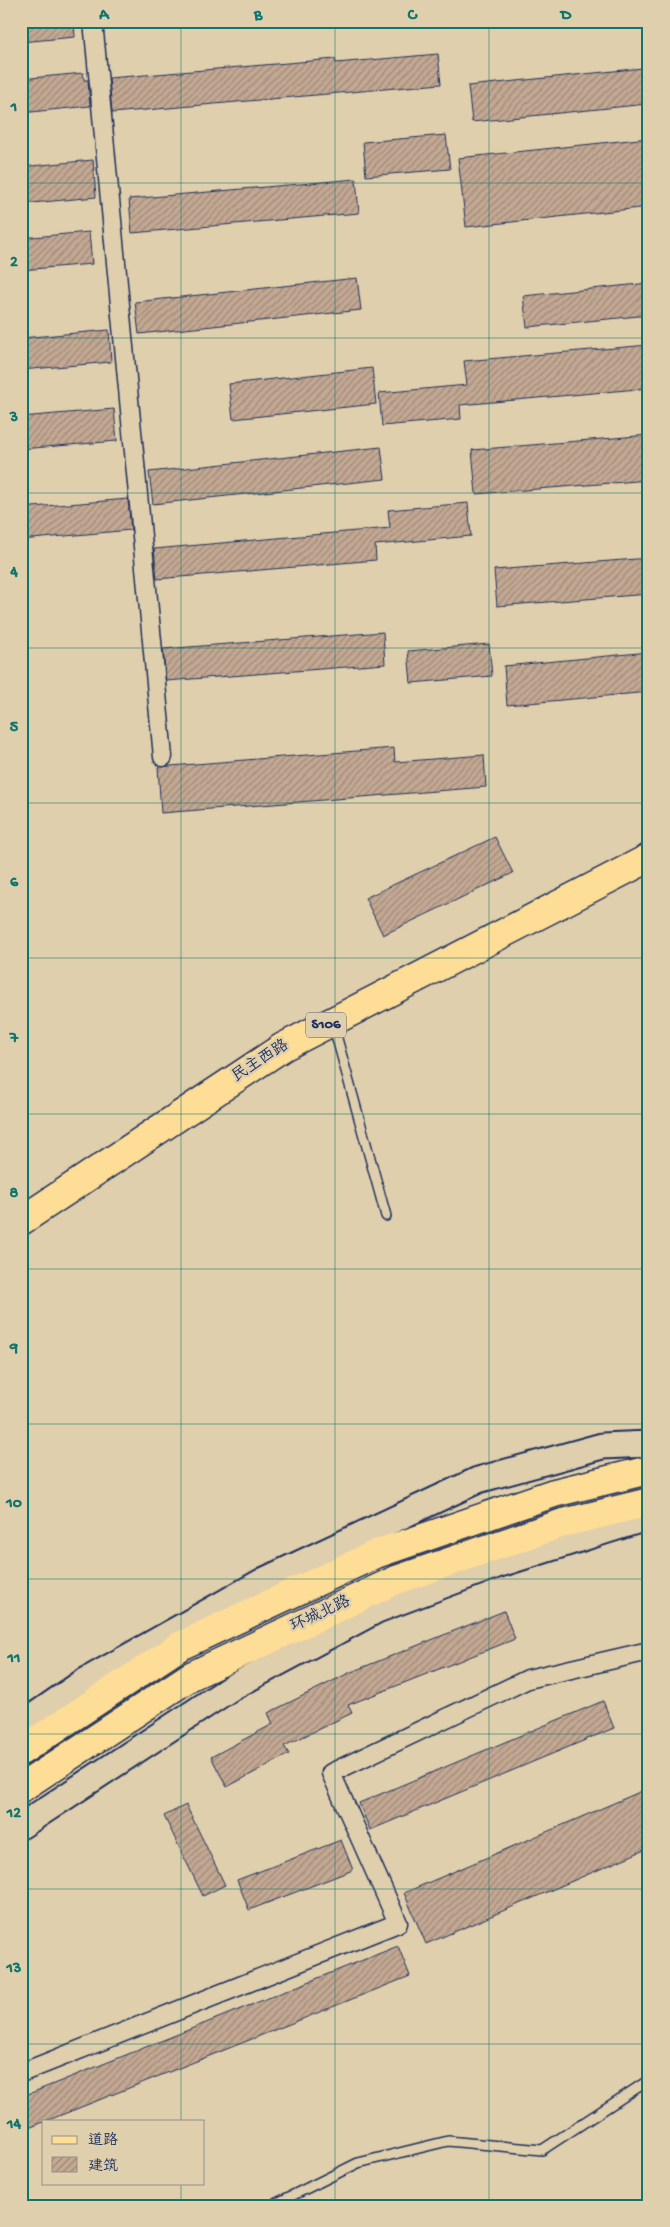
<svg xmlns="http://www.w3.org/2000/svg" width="670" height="2227" font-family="'Gochi Hand','LXGW WenKai TC',sans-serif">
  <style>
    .building { fill: url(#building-hatch); stroke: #1b2f5e }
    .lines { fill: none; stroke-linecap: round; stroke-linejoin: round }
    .lane-casing { stroke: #1b2f5e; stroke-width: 12 }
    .street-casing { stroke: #1b2f5e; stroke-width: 21 }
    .secondary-casing { stroke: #1b2f5e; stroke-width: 29 }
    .primary-casing { stroke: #1b2f5e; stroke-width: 31 }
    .highway-casing { stroke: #1b2f5e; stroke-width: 31 }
    .lane { stroke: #e0cfac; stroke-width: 9 }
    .street { stroke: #e0cfac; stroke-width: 18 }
    .secondary { stroke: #e0cfac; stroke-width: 25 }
    .primary { stroke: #fedd96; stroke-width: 28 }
    .highway { stroke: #fedd96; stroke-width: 28 }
    .grid { fill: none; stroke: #0f766e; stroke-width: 1; stroke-opacity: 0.55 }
    .labels { text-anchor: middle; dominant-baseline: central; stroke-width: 5; stroke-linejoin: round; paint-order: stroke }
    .shield { fill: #e0cfac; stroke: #565f75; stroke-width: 1 }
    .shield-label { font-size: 15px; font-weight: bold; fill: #1b2f5e }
    .street-label { font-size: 16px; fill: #1b2f5e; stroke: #e0cfac }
    .neatline { fill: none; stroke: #0f766e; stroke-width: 2 }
    .grid-label { font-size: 16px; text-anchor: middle; font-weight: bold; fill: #0f766e }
  </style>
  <defs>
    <pattern id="building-hatch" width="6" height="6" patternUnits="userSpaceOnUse" patternTransform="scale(1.25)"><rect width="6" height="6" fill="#c3a892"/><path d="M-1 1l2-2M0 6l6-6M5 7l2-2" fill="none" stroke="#9e897a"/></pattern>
  </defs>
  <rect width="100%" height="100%" fill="#e0cfac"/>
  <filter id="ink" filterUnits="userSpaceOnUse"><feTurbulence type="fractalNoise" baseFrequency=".02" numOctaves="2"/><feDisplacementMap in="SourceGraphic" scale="10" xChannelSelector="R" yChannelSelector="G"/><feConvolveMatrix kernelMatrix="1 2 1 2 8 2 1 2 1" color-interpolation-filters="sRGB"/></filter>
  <g filter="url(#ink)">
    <!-- building -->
    <g class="building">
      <path d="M21,21H74L75,37L21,42Z"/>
      <path d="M438,54L441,84L112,113L109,78L335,59L336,63Z"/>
      <path d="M643,68L647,104L472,122L468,86Z"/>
      <path d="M83,73L84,80H88L90,106L21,113V79Z"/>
      <path d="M446,135L450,169L366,176L363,142Z"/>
      <path d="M649,138V207L466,227L458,158Z"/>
      <path d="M93,160L96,197L21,204V167Z"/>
      <path d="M356,179L359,213L132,233L129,199Z"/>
      <path d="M89,232L92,264L21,270V238Z"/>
      <path d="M357,278L361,310L139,334L135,302Z"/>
      <path d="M649,283V315L527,327L523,296Z"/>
      <path d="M109,330L111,362L21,370V338Z"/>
      <path d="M649,345V388L460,405L461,419L382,426L379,393L467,385L464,361Z"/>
      <path d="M372,368L376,404L233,419L229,384Z"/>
      <path d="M114,409L117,441L21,449V417Z"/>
      <path d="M649,435V480L476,494L472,450Z"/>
      <path d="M381,447L385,479L153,504L149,472Z"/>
      <path d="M128,499L131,530L21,540V508Z"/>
      <path d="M468,503L471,536L375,545L376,560L157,579L154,549L390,528L388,510Z"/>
      <path d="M649,558V594L497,606L494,570Z"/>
      <path d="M383,632L385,664L166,681L163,649Z"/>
      <path d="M489,644L492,676L411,683L408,651Z"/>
      <path d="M649,652V692L507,705L504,666Z"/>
      <path d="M394,748L395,762L484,755L486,787L161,813L158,767Z"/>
      <path d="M495,837L513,873L383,935L365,898Z"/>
      <path d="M504,1611L515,1639L348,1705L352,1713L284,1746L289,1754L227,1787L211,1757L273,1724L268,1713L351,1672Z"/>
      <path d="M603,1701L614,1728L370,1830L359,1803Z"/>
      <path d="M649,1788V1848L426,1944L404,1893Z"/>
      <path d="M186,1805L225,1885L203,1896L164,1816Z"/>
      <path d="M341,1840L353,1870L249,1910L237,1880Z"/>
      <path d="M398,1946L410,1976L21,2131V2097Z"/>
    </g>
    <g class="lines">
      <defs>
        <g id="lane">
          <path d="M333,1024L386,1216"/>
          <path d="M271,2206L358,2163L448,2141L542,2150L649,2080"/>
        </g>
        <g id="street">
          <path d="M93,21L163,757"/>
          <path d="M21,2073L398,1923L331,1773L528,1679L649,1651"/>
        </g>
        <g id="secondary">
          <path d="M21,1725L82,1683L265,1580L478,1480L602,1446L649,1444"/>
          <path d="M21,1826L231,1688L377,1610L497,1565L649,1517"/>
        </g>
        <path id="primary" d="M21,1221L283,1047L649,858"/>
        <g id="highway">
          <path d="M21,1751L180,1646L376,1554L554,1493L649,1470"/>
          <path d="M21,1788L191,1676L396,1580L563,1523L649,1502"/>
        </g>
      </defs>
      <!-- lane casing -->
      <use href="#lane" class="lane-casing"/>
      <!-- street casing -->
      <use href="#street" class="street-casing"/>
      <!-- secondary casing -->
      <use href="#secondary" class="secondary-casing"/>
      <!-- primary casing -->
      <use href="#primary" class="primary-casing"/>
      <!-- highway casing -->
      <use href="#highway" class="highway-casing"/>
      <!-- lane -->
      <use href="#lane" class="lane"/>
      <!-- street -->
      <use href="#street" class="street"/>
      <!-- secondary -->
      <use href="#secondary" class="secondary"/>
      <!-- primary -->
      <use href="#primary" class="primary"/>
      <!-- highway -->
      <use href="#highway" class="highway"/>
    </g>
  </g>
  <!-- grid -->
  <path class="grid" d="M181,21V2121M335,21V2206M489,21V2206M21,183H649M21,338H649M21,493H649M21,648H649M21,803H649M21,958H649M21,1114H649M21,1269H649M21,1424H649M21,1579H649M21,1734H649M21,1889H649M21,2044H649M181,2183V2206"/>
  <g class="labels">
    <!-- shield labels -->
    <rect class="shield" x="306" y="1012.5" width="40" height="25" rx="4"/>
    <g class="shield-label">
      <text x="326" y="1025">S106</text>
    </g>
    <!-- street labels -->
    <g class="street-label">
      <text transform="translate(261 1062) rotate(-33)">民主西路</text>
      <text transform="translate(321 1615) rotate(-25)">环城北路</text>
    </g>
  </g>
  <!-- margin -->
  <rect width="670" height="2227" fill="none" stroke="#e0cfac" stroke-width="55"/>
  <!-- legend -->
  <rect x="42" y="2120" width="162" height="65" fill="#e0cfac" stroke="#918f8d"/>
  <rect x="52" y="2136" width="25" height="8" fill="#fedd96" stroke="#918f8d"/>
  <text x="88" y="2144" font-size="15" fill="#1b2f5e">道路</text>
  <rect x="52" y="2157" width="25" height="15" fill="url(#building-hatch)" stroke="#918f8d"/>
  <text x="88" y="2170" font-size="15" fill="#1b2f5e">建筑</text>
  <rect x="28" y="28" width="614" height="2172" class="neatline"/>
  <g class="grid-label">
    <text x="104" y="19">A</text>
    <text x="258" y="19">B</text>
    <text x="412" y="19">C</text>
    <text x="566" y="19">D</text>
    <text x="14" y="111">1</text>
    <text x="14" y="266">2</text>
    <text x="14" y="421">3</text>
    <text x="14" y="576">4</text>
    <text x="14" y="731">5</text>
    <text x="14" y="886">6</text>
    <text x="14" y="1042">7</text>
    <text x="14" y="1197">8</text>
    <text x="14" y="1352">9</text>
    <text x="14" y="1507">10</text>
    <text x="14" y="1662">11</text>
    <text x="14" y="1817">12</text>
    <text x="14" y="1972">13</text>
    <text x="14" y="2128">14</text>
  </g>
</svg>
